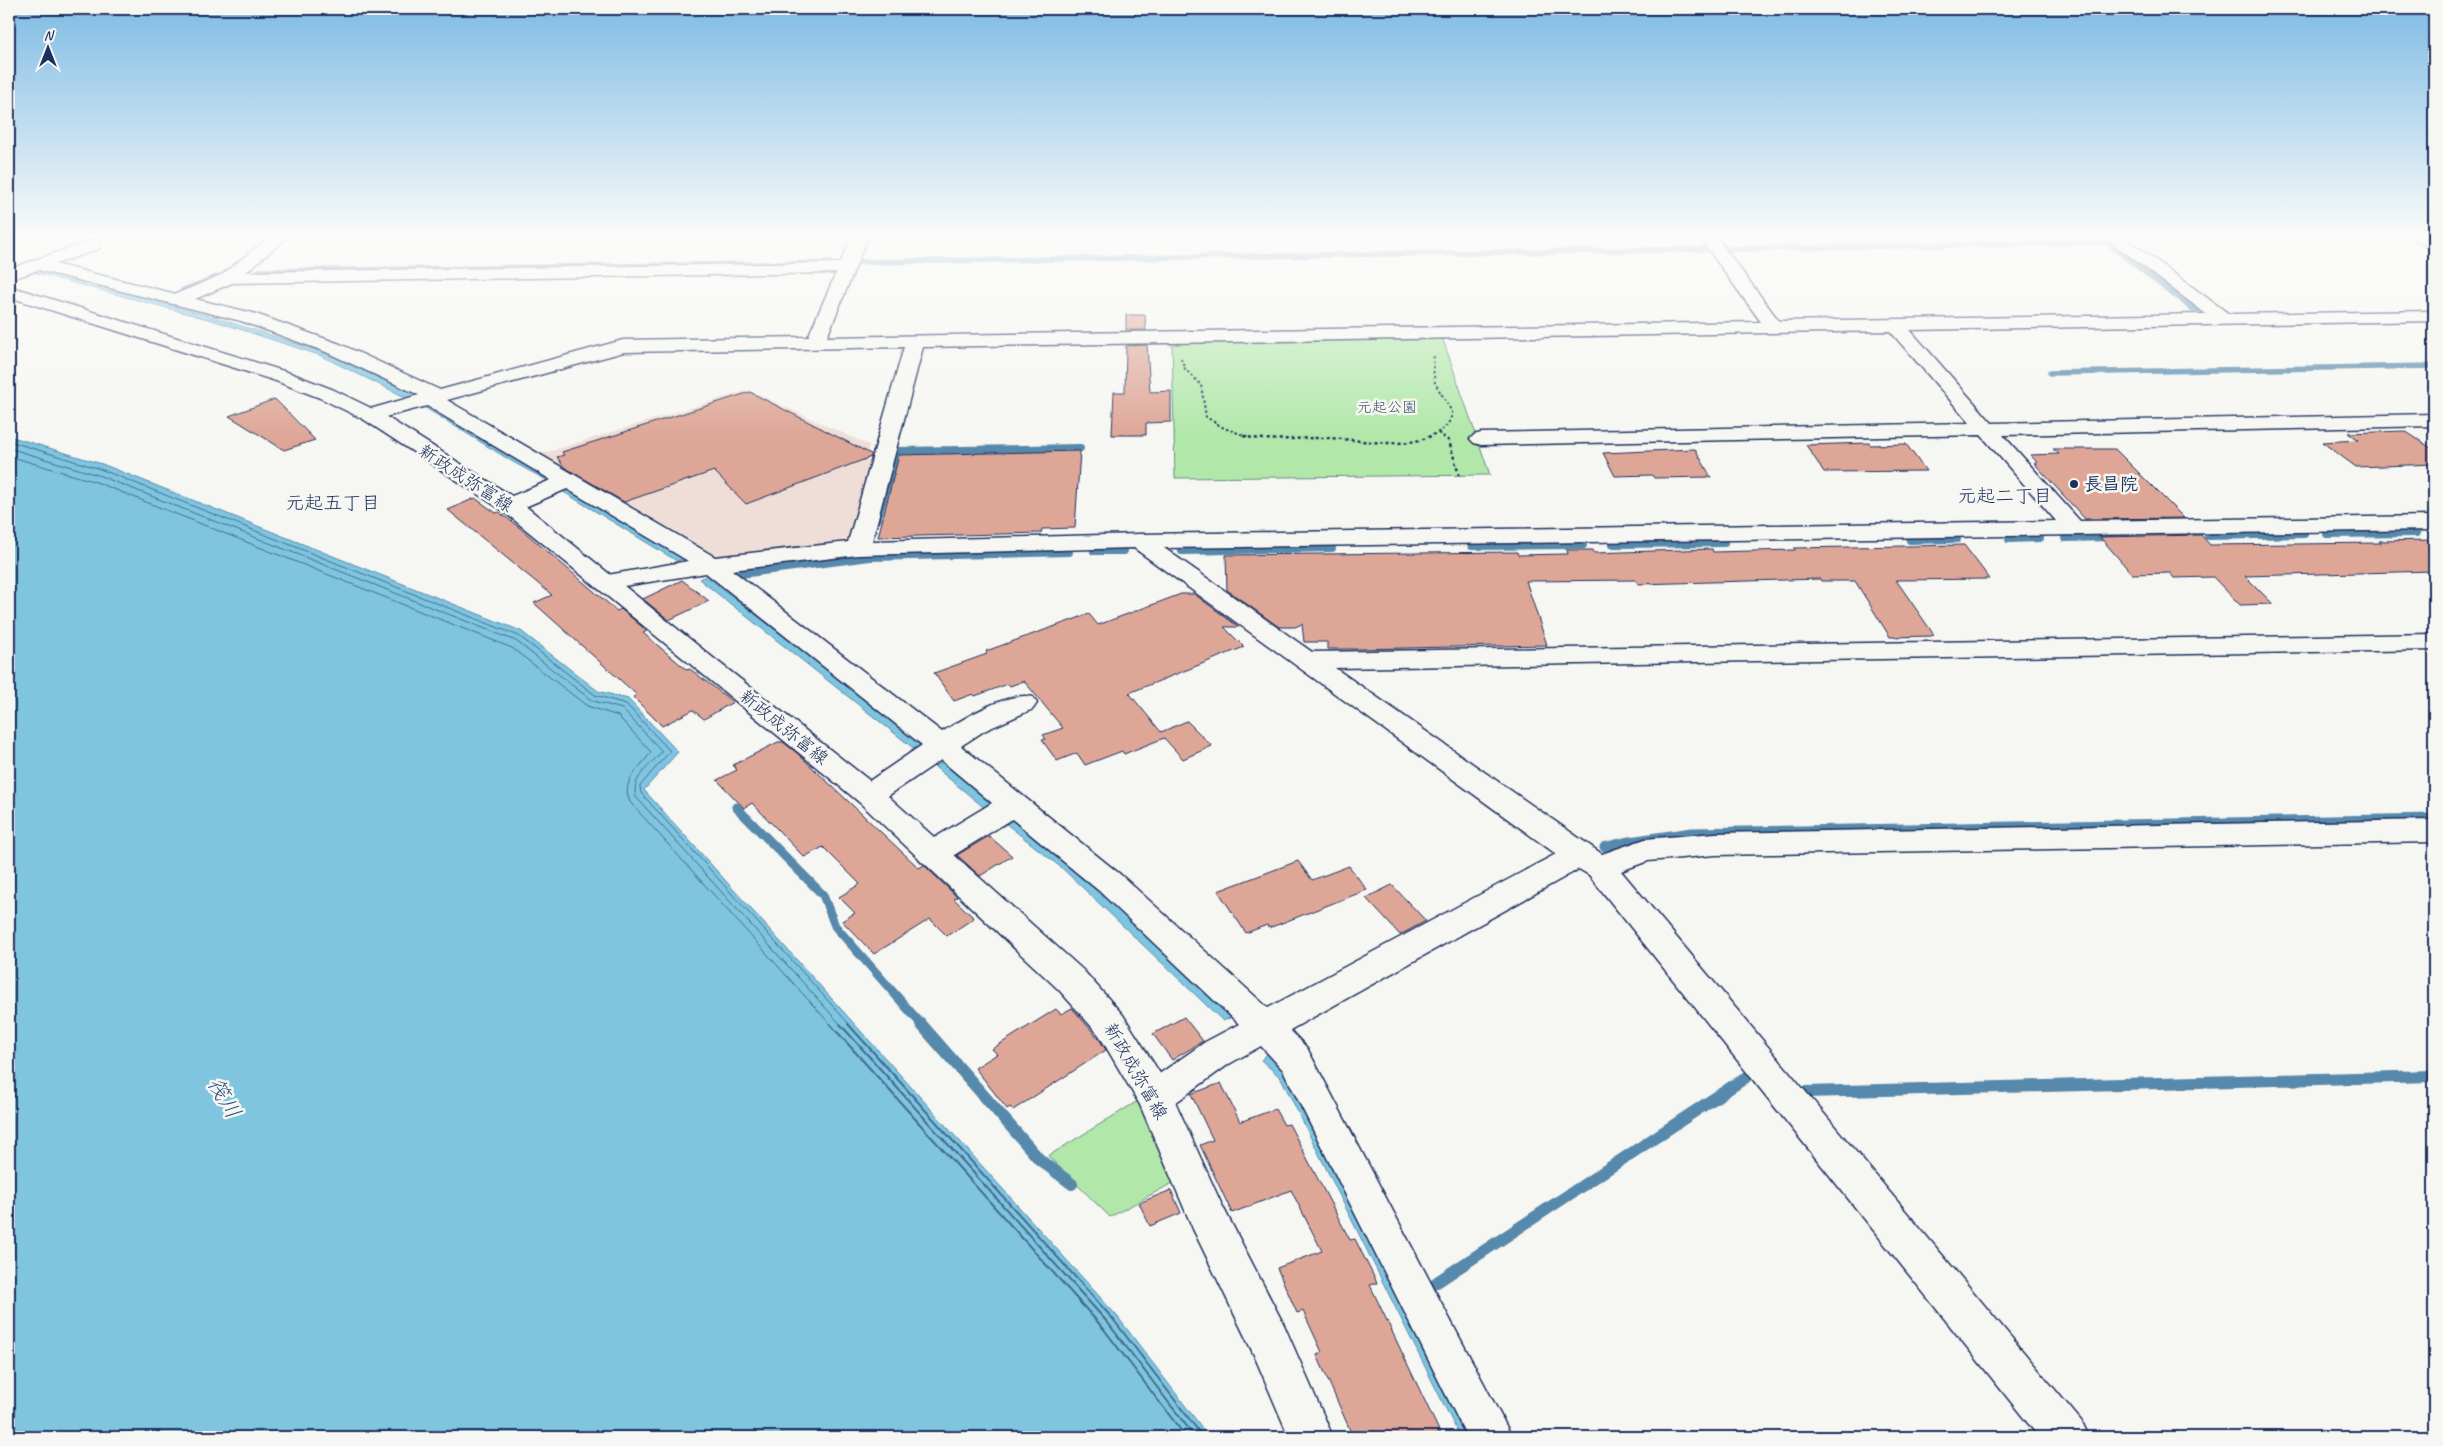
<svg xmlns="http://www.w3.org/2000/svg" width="2443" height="1446" font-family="Caveat,'Klee One',sans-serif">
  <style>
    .built { fill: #efded7 }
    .green { fill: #b1e7a9; stroke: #668b84 }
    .water { fill: #7fc5df; stroke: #5789ab }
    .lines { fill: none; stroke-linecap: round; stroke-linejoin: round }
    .shore-far1 { stroke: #436b92; stroke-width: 1 }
    .shore { stroke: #436b92; stroke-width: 2 }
    .stream-far3 { stroke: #5789ab; stroke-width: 5.5 }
    .stream-far2 { stroke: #5789ab; stroke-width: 8 }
    .stream-far1 { stroke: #5789ab; stroke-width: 9 }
    .stream { stroke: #5789ab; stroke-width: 12 }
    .building { fill: #dea697; stroke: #1b2f5e }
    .lane-casing { stroke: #1b2f5e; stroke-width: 4 }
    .street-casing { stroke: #1b2f5e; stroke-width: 3 }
    .secondary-casing { stroke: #1b2f5e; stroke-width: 3 }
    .path-far1 { stroke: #1b2f5e; stroke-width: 2; stroke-dasharray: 2.5 2.5; stroke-linecap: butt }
    .path { stroke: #1b2f5e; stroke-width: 2.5; stroke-dasharray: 3 3; stroke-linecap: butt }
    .lane { fill: #f6f6f2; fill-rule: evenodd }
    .street { fill: #f6f6f2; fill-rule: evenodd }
    .secondary { fill: #f6f6f2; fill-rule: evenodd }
    .poi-dot { fill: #1b2f5e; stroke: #f6f6f2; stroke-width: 2 }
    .labels { text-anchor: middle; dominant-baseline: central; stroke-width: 5; stroke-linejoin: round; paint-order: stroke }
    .far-park-label { font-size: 15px; fill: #39546d; stroke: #f6f6f2 }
    .street-label { font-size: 18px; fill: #1b2f5e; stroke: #f6f6f2 }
    .poi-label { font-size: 18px; font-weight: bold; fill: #1b2f5e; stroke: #f6f6f2; text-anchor: start }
    .neighbourhood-label { font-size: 19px; fill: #1b2f5e; stroke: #f6f6f2 }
    .near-water-label { font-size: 22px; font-style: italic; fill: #34547e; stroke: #f6f6f2 }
  </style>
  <rect width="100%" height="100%" fill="#f6f6f2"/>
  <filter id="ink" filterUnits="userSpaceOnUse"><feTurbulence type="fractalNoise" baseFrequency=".02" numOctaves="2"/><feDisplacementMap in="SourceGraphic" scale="10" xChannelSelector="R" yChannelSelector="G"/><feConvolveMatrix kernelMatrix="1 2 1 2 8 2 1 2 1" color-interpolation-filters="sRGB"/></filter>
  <g filter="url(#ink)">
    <!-- built -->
    <path class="built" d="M748,390L869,445L866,461H871L849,536L840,543L710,559L538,455Z"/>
    <!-- green -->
    <g class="green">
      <path d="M1442,337L1490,475L1175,478L1172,343Z"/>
      <path d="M1141,1099L1178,1180L1110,1217L1048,1156Z"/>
    </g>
    <!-- water -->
    <g class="water">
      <path d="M36,269L217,318L322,352L416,395L407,398L319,355L215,321L29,271Z"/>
      <path d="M428,405L556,480L550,482L513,462L424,407Z"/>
      <path d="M9,436L102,464L521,631L598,691L628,699L678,752L644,790L1117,1316L1209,1437H9Z"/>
      <path d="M570,487L685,558L677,561L562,491Z"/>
      <path d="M706,576L925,746L917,751L699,579Z"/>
      <path d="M942,762L995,805L987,810L935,767Z"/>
      <path d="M1012,817L1121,907L1234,1016L1223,1021L1063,869L1005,823Z"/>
      <path d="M1267,1054L1289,1073L1474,1437H1460L1281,1078L1261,1060Z"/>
    </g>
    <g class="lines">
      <!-- shore-far1 -->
      <g class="shore-far1">
        <path d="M9,441L100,469L519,636L595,695L626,704L670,751L640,786L641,793L850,1025"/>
        <path d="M9,448L98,475L516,641L591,700L622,709L662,751C652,765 630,777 636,797L841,1025"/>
        <path d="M9,456L96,482L512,648L587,706L618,716L651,752C640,769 620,780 630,802L831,1025"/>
      </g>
      <!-- shore -->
      <g class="shore">
        <path d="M830,1024L1103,1328L1186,1437"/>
        <path d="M840,1024L1108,1323L1195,1437"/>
        <path d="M848,1024L1113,1319L1203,1437"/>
      </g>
      <!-- stream-far3 -->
      <g class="stream-far3">
        <path d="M1714,234L1726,249L2106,242L2197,312"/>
        <path d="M859,262L1707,249"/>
        <path d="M259,271L830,263"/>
        <path d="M183,290L217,277"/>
        <path d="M2050,373L2434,366"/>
      </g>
      <!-- stream-far2 -->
      <g class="stream-far2">
        <path d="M877,520L897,451L1080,448"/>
        <path d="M2327,534L2416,533"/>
        <path d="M2208,536L2304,534"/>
        <path d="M2065,538L2112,537"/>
        <path d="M2009,539L2040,538"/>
        <path d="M1910,540L1957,539"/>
        <path d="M1613,544L1724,543"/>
        <path d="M1472,546L1583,545"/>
        <path d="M1094,551H1123"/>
        <path d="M1182,551L1332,548"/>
        <path d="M741,574L870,557L1069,552"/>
      </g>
      <!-- stream-far1 -->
      <g class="stream-far1">
        <path d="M736,807L823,895L835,926L922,1025"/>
        <path d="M1604,847L1629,841L1692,832L2434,818"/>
      </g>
      <!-- stream -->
      <g class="stream">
        <path d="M921,1024L1040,1160L1072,1184"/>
        <path d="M1805,1092L2434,1076"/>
        <path d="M1437,1282L1745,1078"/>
      </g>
    </g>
    <!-- building -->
    <g class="building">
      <path d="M1126,315H1145L1146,330H1126Z"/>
      <path d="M1147,345L1150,392L1171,391V422L1146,423V435H1112L1114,392H1125L1126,346Z"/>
      <path d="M750,392L871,454V457L746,504L714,471L624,502L564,467L557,457L564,455L562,452Z"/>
      <path d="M275,399L315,440L284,450L229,416Z"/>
      <path d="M2405,431L2434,450V464L2356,467L2322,442L2358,440L2348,433Z"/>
      <path d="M1869,443L1870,445L1906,444L1926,471L1824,472L1806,445Z"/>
      <path d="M1695,449L1711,477L1654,478L1652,475L1615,476L1603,453Z"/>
      <path d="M2053,449H2115L2184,518L2085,519L2034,463H2038L2030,455L2059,454Z"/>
      <path d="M1080,451L1075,528L1042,529L1041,533L878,537L899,455Z"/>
      <path d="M475,498L496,513L499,512L520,528L617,611L621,609L647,631L643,633L687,670L690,669L733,702L704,719L693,710L662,726L633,697L637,695L534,603L552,595L448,510Z"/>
      <path d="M2201,535L2210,545L2381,543L2379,541L2434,540V571L2245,576L2273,604L2240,605L2213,577L2174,578L2170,573L2132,574L2100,537Z"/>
      <path d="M1964,545L1990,579L1896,580L1934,635L1931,636L1890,637L1855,581H1821L1820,579L1638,584L1636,580L1526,581L1547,645L1358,649H1327V642H1304L1302,624L1295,627H1279L1227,590L1226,555L1517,552L1518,555L1568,554L1567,550H1593L1594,553L1712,549L1713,552L1795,550L1794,548Z"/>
      <path d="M682,580L709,601L669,620L643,599Z"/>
      <path d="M1181,594H1194L1239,627H1224L1244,647L1129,693L1161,732L1187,721L1212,746L1183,759L1164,738L1124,754L1122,751L1085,765L1077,753L1057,761L1042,740L1046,739L1043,735L1063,728L1024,681L1010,686L1008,684L975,696L973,694L954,701L934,673L987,654L986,651L1089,614L1098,625Z"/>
      <path d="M778,742H783L797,753L919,868L924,865L957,897L954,899L974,918L947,936L930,919L874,954L842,921L855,913L839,897L860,884L823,847L804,857L752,803L744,808L717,780L737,770L733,765Z"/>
      <path d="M989,836L1012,856L980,876L957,855Z"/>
      <path d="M1298,861L1312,880L1349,866L1367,890L1269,928L1267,925L1246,933L1218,891Z"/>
      <path d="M1392,885L1426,921L1400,935L1366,898Z"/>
      <path d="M1072,1008L1099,1039L1106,1050L1013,1110L1010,1107L1007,1109L975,1068L997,1054L992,1049L1056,1009L1061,1014Z"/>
      <path d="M1184,1017L1203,1041L1172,1060L1153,1034Z"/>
      <path d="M1221,1083L1240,1122L1275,1109L1284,1125L1289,1124L1350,1240L1355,1239L1377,1283L1370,1285L1442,1437H1353L1317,1355L1322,1352L1303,1311L1297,1313L1277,1268L1322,1251L1291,1190L1232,1213L1200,1145L1213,1140L1191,1094Z"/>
      <path d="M1171,1190L1181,1213L1150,1226L1139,1203Z"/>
    </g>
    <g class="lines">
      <defs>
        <path id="lane" d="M2407,234H2419L2434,243V250Z"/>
        <path id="street" d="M273,234H291L246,272L840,263L853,234H869L827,337L1761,322L1697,234H1714L1779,321L2206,314L2101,234H2120L2229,314L2434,311V321L1910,330L1992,423L2434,414V426L2003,435L2080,521L2434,516V530L1164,548L1312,652L2434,634V650L1335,668L1602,854L1645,839L1715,833L2434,820V842L1715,855L1648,861L1621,871L2082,1422L2089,1437H2039L1589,875L1579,869L1290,1030L1307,1048L1512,1437H1467L1283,1070L1261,1046L1229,1064L1168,1108L1155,1113L1142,1108L1137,1097L1142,1086L1205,1042L1239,1024L1099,891L1012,819L943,862L932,865L921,862L917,854L921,846L992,803L941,760L879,802L869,805L859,802L854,795L859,788L922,745L706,573L605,589L596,587L593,582L596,577L688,561L567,489L518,510L510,512L502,510L499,505L502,500L551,480L427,406L370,421L363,419L360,415L363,411L419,395L326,352L241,321L38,270L9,280V269L93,240L99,241L101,245L99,249L55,264L176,294L223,274ZM836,273L808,337L623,340L440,390L340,344L253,313L195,299L232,283ZM1890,331L1970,423L1481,433L1474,435L1470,439L1474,443L1481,445L1981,435L2056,521L1139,534L872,541L923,347ZM904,347L848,542L715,557L447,400L624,352ZM1134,548L1556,854L1268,1008L1121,875L961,746L984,731L1033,709L1037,703L1033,697C1009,690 963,719 942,732L732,570L858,555Z"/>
        <path id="secondary" d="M9,286L290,373L334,390L377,411L518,500L712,657L879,788L1083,970L1123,1015L1168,1086L1221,1203L1284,1325L1333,1437H1289L1254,1355L1193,1229L1140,1105L1099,1035L1059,990L859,802L502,510L363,419L320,398L276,381L9,297Z"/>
      </defs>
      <!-- lane casing -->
      <use href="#lane" class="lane-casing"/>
      <!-- street casing -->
      <use href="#street" class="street-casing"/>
      <!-- secondary casing -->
      <use href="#secondary" class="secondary-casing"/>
      <!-- path-far1 -->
      <g class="path-far1">
        <path d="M1181,358L1185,369L1201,385L1206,417L1224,428L1249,437"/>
        <path d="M1438,433L1444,437"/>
        <path d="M1428,437C1440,432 1451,426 1452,412L1435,383L1433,368L1434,354"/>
      </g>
      <!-- path -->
      <g class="path">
        <path d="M1243,436C1272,443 1299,437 1328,438C1359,439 1401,450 1431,436"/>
        <path d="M1442,436L1449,441L1459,475"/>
      </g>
      <!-- lane -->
      <use href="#lane" class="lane"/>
      <!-- street -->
      <use href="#street" class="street"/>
      <!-- secondary -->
      <use href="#secondary" class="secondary"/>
    </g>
  </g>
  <!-- sky -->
  <linearGradient id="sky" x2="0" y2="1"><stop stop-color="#7ebbe4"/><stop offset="0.54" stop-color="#fbfbf9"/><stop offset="1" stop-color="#fbfbf9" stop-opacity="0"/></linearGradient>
  <rect width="2443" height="437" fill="url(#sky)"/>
  <!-- markers -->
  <circle class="poi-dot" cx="2074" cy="484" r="5"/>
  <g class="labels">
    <!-- far-park labels -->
    <g class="far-park-label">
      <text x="1387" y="407">元起公園</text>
    </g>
    <!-- street labels -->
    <g class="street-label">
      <text transform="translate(466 478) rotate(33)">新政成弥富線</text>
      <text transform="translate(784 727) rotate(39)">新政成弥富線</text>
      <text transform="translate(1136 1071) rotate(60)">新政成弥富線</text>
    </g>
    <!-- poi labels -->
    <g class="poi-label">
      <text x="2084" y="484">長昌院</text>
    </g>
    <!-- neighbourhood labels -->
    <g class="neighbourhood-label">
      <text x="2005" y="496">元起二丁目</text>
      <text x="333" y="503">元起五丁目</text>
    </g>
    <!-- near-water labels -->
    <g class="near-water-label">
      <text transform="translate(224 1098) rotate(59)">筏川</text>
    </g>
  </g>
  <!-- margin -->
  <rect width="2443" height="1446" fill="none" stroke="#f6f6f2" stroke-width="30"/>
  <rect x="15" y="15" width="2413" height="1416" fill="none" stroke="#1b2f5e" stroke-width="2" filter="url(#ink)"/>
  <!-- north arrow -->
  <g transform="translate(48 48)" stroke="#f6f6f2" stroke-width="4" paint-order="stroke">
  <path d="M0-4L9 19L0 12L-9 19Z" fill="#1b2f5e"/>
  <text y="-8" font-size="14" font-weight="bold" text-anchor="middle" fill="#1b2f5e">N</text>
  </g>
</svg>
